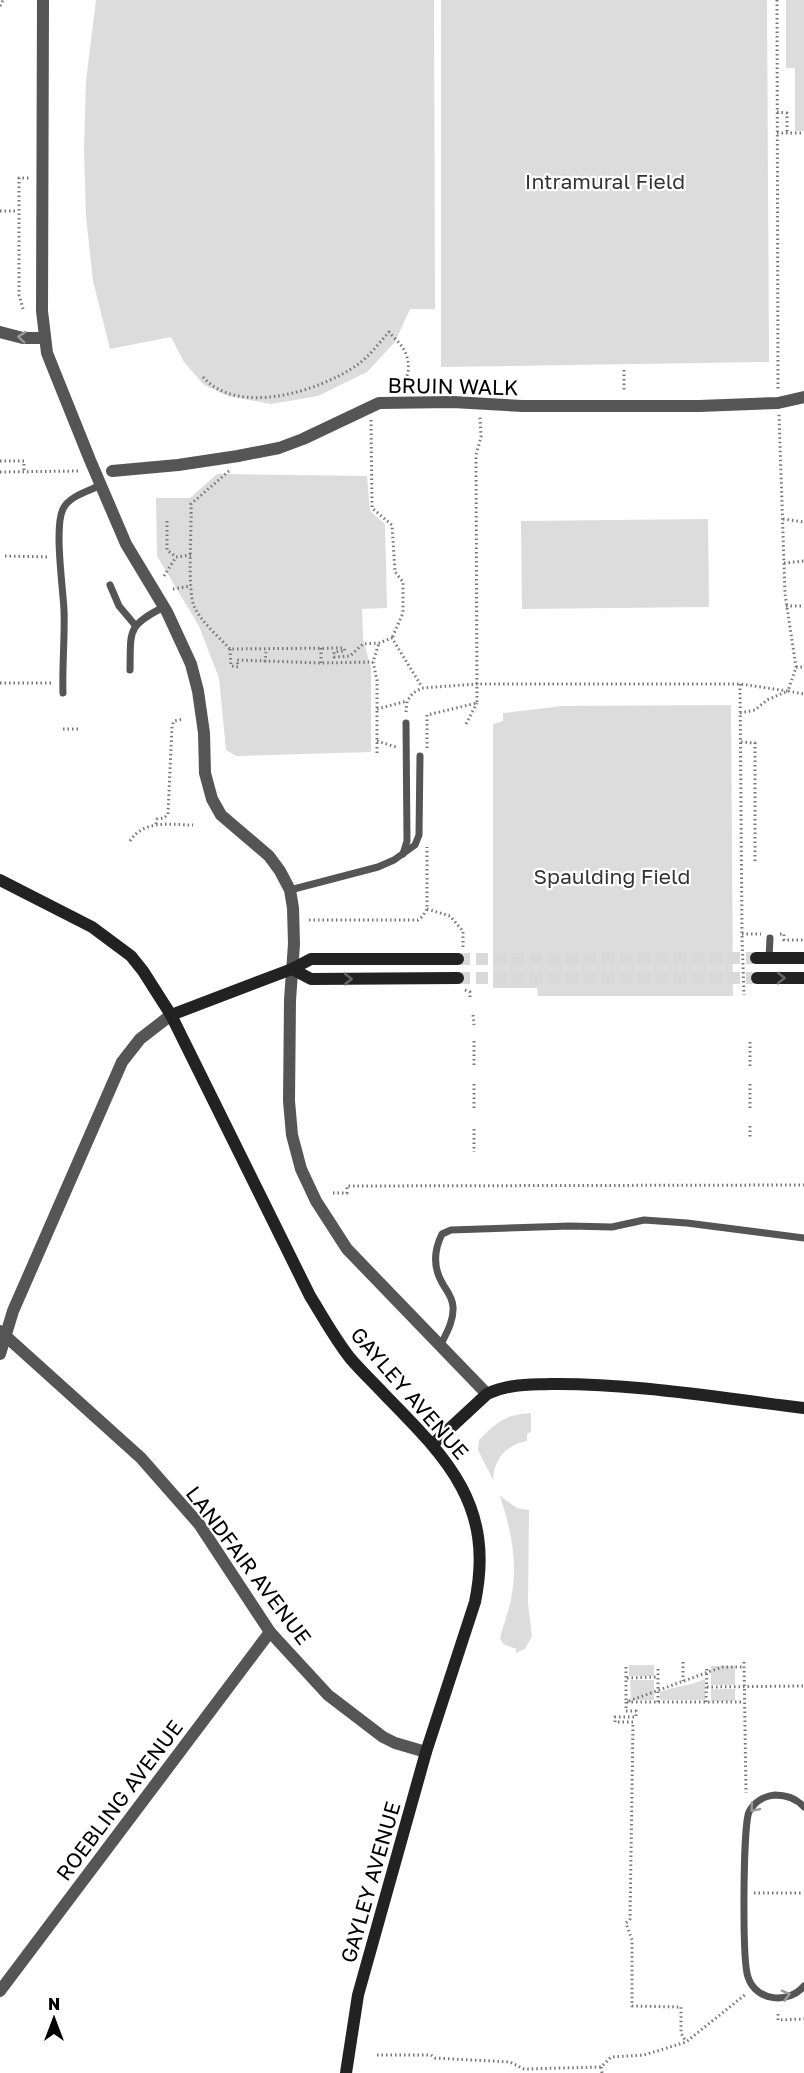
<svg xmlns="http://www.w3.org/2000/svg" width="804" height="2073" font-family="'Golos Text',sans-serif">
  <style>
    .green { fill: #dcdcdc }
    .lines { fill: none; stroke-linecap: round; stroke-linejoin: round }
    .secondary-tunnel { stroke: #d9d9d9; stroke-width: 12; stroke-dasharray: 12 6; stroke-linecap: butt }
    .path { stroke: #777; stroke-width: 3; stroke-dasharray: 1.5 3; stroke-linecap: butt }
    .lane { stroke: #555; stroke-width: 7 }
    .street { stroke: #555; stroke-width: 12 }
    .secondary { stroke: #222; stroke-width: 12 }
    .path-bridge { stroke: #777; stroke-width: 3; stroke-dasharray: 1.5 3; stroke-linecap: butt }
    .oneway { stroke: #999 }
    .oneway2 { stroke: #646464 }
    .labels { text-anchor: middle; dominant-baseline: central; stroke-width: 4.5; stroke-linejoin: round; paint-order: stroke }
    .park-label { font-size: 21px; fill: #333; stroke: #fff }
    .street-label { font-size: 21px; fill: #000; stroke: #fff }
  </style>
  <rect width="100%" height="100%" fill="#fff"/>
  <!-- green -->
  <g class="green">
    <path d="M96,0H434L435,309H410L395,342L367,372L318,396L271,404L228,396L204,385L184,362L171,337L110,349L93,281L86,216L84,150L86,81Z"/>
    <path d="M441,0H767L769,362L441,367Z"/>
    <path d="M786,0H804V131H795V68H786Z"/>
    <path d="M217,474L367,476L370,511L385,524L387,608L362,609L363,638L371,668V752L236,756L226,750L219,678L199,626L157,556L156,498H190Z"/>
    <path d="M708,519L709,607L522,609L521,521Z"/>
    <path d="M731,705L733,996H538L537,988H493V724L503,721V713L562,706Z"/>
    <path d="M531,1413V1432L527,1434V1441C506,1445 494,1458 493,1480L478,1450L479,1440C497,1422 504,1415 531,1413Z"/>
    <path d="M500,1496L517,1508L529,1510L528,1603L532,1636L525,1649L516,1653V1649L503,1644L500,1638C504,1623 510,1608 512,1593C518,1559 510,1527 500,1496Z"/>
    <rect x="629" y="1665" width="25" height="11"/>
    <rect x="711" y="1666" width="24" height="19"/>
    <path d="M705,1679V1700H660V1692C675,1686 691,1686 705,1679Z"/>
    <path d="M630,1680H654V1700H631Z"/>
    <rect x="711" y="1689" width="24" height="12"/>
  </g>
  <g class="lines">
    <!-- secondary-tunnel -->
    <g class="secondary-tunnel">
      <path d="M458,959L756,958"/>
      <path d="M458,978H757"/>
    </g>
    <!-- path -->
    <g class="path">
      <path d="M777,0L778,390"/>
      <path d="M0,6L3,0"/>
      <path d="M777,112L787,113V133"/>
      <path d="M777,133H804"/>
      <path d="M0,211H18"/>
      <path d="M23,309L19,295V178H29"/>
      <path d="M624,370V392"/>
      <path d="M203,377C238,417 320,391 357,365C369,357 379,343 389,332C393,337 399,342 403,348C411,361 411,380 397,389"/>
      <path d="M371,420L372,508L392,525L395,572L403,582V613L392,638"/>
      <path d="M0,461H24V472"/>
      <path d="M229,471L191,504C192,525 187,590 194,606C202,623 218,636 230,649L344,648L345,651L334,652V657L350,656L363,644L379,643L392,638L422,687"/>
      <path d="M0,472L80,471"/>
      <path d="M783,519L804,522"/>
      <path d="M167,521V550L176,557"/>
      <path d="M5,556L50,557"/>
      <path d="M784,563L804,561"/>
      <path d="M164,576L176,557L191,555"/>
      <path d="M173,589L191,586"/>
      <path d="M786,606H804"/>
      <path d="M321,648V663"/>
      <path d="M230,649L231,666L238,667L237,660L321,663L373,662"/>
      <path d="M265,662L266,652"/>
      <path d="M796,667H804"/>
      <path d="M0,683H52"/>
      <path d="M740,684L742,936"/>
      <path d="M377,709L407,701"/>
      <path d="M406,712L407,701L413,693L422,688L477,684H740L788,691L796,667L785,594L779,414"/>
      <path d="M740,713L755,710L767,700L788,691L804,694"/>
      <path d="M466,724L477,703"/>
      <path d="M63,729H81"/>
      <path d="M377,741L396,747"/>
      <path d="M741,742L755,743V863"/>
      <path d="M427,748V715L477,703L476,455L481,437L480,417"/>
      <path d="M377,753V680L373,662L379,643"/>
      <path d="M156,824L157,819L164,818L168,814L172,726L174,721L184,719"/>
      <path d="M130,841C144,819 171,825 193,825"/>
      <path d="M427,909L450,916L463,931V948"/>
      <path d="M309,920H418L423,916L427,909V847"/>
      <path d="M742,934H761"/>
      <path d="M780,934H784V940H804"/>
      <path d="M465,990L470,992V997"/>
      <path d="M473,1015L474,1025"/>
      <path d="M474,1041V1068"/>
      <path d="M750,1042V1066"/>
      <path d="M474,1084V1110"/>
      <path d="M750,1084V1109"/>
      <path d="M750,1126V1138"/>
      <path d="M474,1129V1152"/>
      <path d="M333,1193H347V1186L804,1185"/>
      <path d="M683,1662V1681"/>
      <path d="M744,1662L746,1793"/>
      <path d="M626,1667V1702H744"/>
      <path d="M627,1678L658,1677"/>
      <path d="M707,1687L804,1686"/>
      <path d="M629,1701L722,1667H744"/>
      <path d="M626,1702V1711H636V1717H615V1722H633L630,1919L626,1923L632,1940V2006L681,2007V2033L686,2042"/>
      <path d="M658,1702V1668"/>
      <path d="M706,1702L707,1667"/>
      <path d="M754,1893H802"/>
      <path d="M778,2014V2020L804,2019"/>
      <path d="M377,2055H431L435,2058L510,2062L524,2069L601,2067L611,2057L644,2055L686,2042L746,1994"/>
      <path d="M601,2067L602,2073"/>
    </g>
    <!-- lane -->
    <g class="lane">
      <path d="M110,585L119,606L135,625"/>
      <path d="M130,670C131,631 126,626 164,607"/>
      <path d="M63,693C62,666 65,638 64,610C63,588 54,527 63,509C69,496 89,491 101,485"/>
      <path d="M403,854L407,841L406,723"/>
      <path d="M290,890L378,867L394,860L415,845L419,835L420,756"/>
      <path d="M769,958L770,938"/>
      <path d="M440,1346C446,1334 454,1321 453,1307C453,1299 448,1292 444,1286C433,1269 433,1252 442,1234L451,1230L570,1226L612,1227L644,1220L687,1223L804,1238"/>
      <path d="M804,1807C797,1799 787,1795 775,1795C764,1796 754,1802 749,1812C743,1825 742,1961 748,1977C756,2002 789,2004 804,1986"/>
    </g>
    <!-- street -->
    <g class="street">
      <path d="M43,0L42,311L47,353L90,460L126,544L167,612L191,664L198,691L204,733L205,773L212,799L221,815L269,856L280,871L290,890L293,908L294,944L290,1000L289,1101L292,1135L301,1169L316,1201L347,1249L487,1394"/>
      <path d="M0,332L23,338H45"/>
      <path d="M112,471L178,465L238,456L279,448L303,439L379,403L453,402L522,406H699L778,403L804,397"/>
      <path d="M0,1331L141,1458L199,1524L270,1632L328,1695L383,1737L395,1743L426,1752"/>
      <path d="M0,1354L13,1311L122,1062L140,1039L171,1015"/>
      <path d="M0,1991L270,1632"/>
    </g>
    <!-- secondary -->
    <g class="secondary">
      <path d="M0,880L92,927L131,956L143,971L171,1015L310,1296C323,1317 335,1339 350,1358C361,1371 374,1383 385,1395C448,1459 495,1506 475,1602L426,1752L358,1995L346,2073"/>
      <path d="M756,958H804"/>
      <path d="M292,969L311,979L458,978"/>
      <path d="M757,978H804"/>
      <path d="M171,1015L292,969L311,959H458"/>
      <path d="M433,1444L487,1394C507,1384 528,1385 550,1384C634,1383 720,1398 804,1408"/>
    </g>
    <!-- path-bridge -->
    <path class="path-bridge" d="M742,936L744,995"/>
  </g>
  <!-- one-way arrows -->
  <defs><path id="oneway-chevron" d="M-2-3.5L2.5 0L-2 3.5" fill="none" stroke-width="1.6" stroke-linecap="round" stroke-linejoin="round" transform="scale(1.5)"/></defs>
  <g class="oneway">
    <use href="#oneway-chevron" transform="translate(22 337) rotate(-174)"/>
    <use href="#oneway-chevron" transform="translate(754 1808) rotate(130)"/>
    <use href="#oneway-chevron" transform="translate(786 1995) rotate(-14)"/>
  </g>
  <g class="oneway2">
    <use href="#oneway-chevron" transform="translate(781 978)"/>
    <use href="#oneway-chevron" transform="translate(348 979)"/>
  </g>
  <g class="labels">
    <!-- park labels -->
    <g class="park-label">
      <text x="605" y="181">Intramural Field</text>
      <text x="612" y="876">Spaulding Field</text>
    </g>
    <!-- street labels -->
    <g class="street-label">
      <text transform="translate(453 386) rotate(1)">BRUIN WALK</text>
      <text transform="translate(410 1393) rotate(49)">GAYLEY AVENUE</text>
      <text transform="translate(249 1565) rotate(53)">LANDFAIR AVENUE</text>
      <text transform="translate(119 1800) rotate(-53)">ROEBLING AVENUE</text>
      <text transform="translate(370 1882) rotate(-74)">GAYLEY AVENUE</text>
    </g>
  </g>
  <!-- north arrow -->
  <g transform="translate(54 2019)" stroke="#ffffff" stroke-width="4.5" paint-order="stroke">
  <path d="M0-4.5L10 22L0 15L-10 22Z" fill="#000000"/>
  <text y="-9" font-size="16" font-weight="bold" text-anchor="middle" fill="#000000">N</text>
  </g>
</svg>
